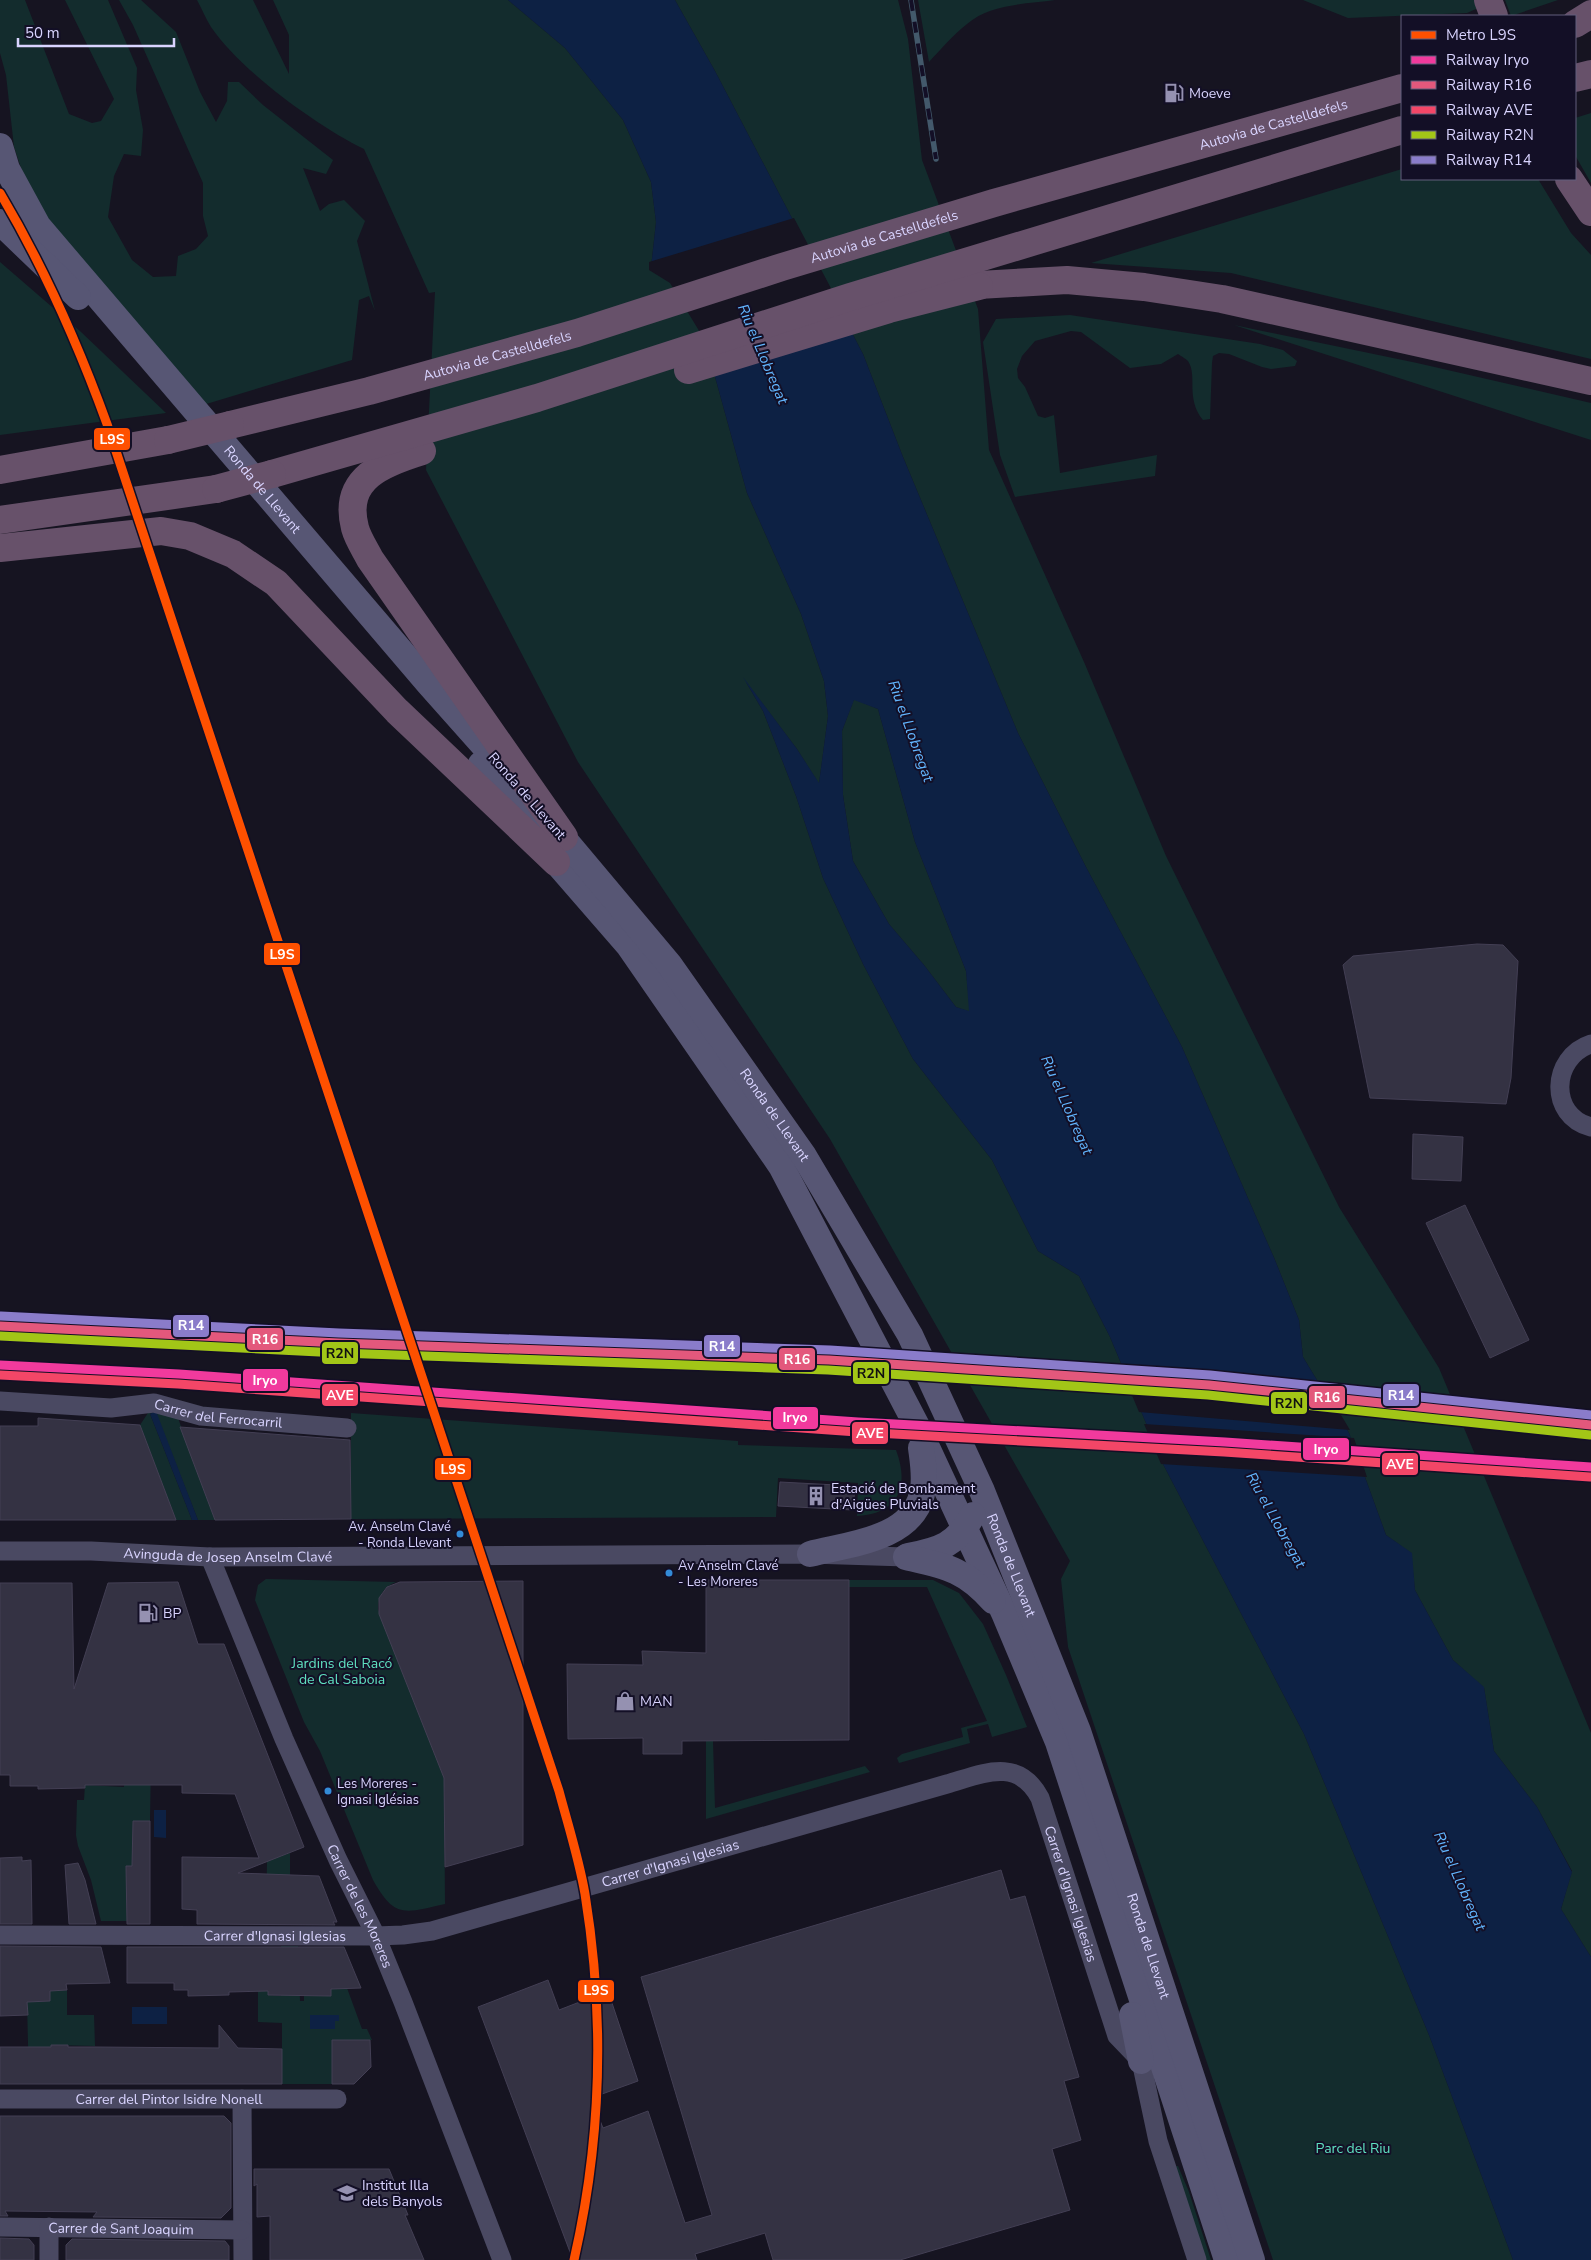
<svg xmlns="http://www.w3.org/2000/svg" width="1591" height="2260" font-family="'Nunito Sans',sans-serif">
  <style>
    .green { fill: #132c2d }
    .water { fill: #0d2144; fill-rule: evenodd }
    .pier { fill: #161421 }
    .building { fill: #343243; stroke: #433f54 }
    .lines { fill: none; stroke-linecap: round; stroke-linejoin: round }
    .minor { stroke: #4a4962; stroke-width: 19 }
    .secondary { stroke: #575674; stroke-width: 26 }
    .motorway { stroke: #67516a; stroke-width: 28 }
    .rail-casing { stroke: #43596b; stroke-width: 5.5 }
    .rail { stroke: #130f26; stroke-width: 4; stroke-dasharray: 11; stroke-linecap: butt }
    .motorway-bridge { stroke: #67516a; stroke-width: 28 }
    .rail-1-casing { stroke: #130f26; stroke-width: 12 }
    .rail-2-casing { stroke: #130f26; stroke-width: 12 }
    .rail-3-casing { stroke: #130f26; stroke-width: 12 }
    .rail-4-casing { stroke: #130f26; stroke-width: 12 }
    .rail-5-casing { stroke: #130f26; stroke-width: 12 }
    .rail-1 { stroke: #f13a9d; stroke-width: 9 }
    .rail-2 { stroke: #e3587c; stroke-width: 9 }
    .rail-3 { stroke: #f34667; stroke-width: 9 }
    .rail-4 { stroke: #a2c617; stroke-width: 9 }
    .rail-5 { stroke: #8a7cca; stroke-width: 9 }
    .metro-1-casing { stroke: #130f26; stroke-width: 12 }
    .metro-1 { stroke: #fe5000; stroke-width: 9 }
    .bus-dot { fill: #338bd7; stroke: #130f26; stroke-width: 2 }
    .labels { text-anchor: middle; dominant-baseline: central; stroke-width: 4; stroke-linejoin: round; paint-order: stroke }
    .bus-label { font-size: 13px; fill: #d9d4ff; stroke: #130f26; text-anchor: start }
    .poi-label { font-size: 14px; fill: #d9d4ff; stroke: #130f26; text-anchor: start }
    .street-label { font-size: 14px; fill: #d9d4ff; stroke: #130f26 }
    .park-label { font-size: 14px; fill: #5fe0c0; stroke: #130f26 }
    .water-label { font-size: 15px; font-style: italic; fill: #62b6ff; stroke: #130f26 }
    .line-badge { stroke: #130f26; stroke-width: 2 }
    .badge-label { font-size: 14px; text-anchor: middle; font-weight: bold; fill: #fff }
    .pale-badge-label { font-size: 14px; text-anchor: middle; font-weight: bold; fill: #111 }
  </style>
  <rect width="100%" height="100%" fill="#161421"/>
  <!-- green -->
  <g class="green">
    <path d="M0,0H25L69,114L92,123L101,121L114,99L65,0H108L137,68L136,90L143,130L141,156L124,154L114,176L108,217L132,260L153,277L176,276L178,256L196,249L208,236L203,216V183L133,25L119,0H141L176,32L200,92L216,122L227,101L228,82H239L263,105L333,160L326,174L303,168L320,211L329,204L344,200L365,221L357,241L375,311L369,296L359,300L352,360L203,405L52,232L26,183L14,147L6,75L0,53Z"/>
    <path d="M197,0H253L289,74V35L273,0H508L565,48L623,120L651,182L656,222L651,268L672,281L703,333L747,493L801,614L824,681L828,716L819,784L797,749L746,682L763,711L796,796L823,878L863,964L913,1059L992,1160L1038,1251L1079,1276L1110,1337L1164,1466L1304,1734L1429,2035L1513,2260H1273L1068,1647L1061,1579L1070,1561L830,1139L578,762L426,470L435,292L429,293L364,149C317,126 241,71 211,27C206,19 202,9 197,0Z"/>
    <path d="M675,0H898L908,39L922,160L978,309L989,450L1084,662L1166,856L1339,1207L1439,1368L1591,1733V1957L1561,1909L1572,1871L1537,1807L1494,1751L1484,1688L1453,1660L1415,1590L1411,1553L1386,1535L1349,1433L1303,1357L1299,1320L1275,1260L1182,1047L1086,867L1018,733L903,457L863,354L715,71Z"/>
    <path d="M918,0H1055C1026,4 990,4 967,24C953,35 941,49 929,62Z"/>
    <path d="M1303,0H1496L1467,13L1348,18Z"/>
    <path d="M1505,0H1558L1511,16Z"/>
    <path d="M1591,113V183L1575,155V118Z"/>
    <path d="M1402,169V179H1538L1571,233L1591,255V359L1231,273L1091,263Z"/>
    <path d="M0,262L81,332L166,413L0,435Z"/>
    <path d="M1070,315L1260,344L1283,350L1297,361L1295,366L1271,369L1262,367L1229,354L1219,353L1213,356L1212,363L1210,419L1203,420C1185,398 1198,376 1188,361C1186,359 1181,356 1178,354L1161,364L1130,368L1081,332L1071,331L1035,341L1022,356L1017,369L1018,378L1025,387L1038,416L1045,418L1054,415L1060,473L1157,455L1155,476L1015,497L1000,455L983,342L996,319Z"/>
    <path d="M1234,325L1417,363L1591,403V440Z"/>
    <path d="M854,699L878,709L915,842L966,971L970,1012L956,1007L924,965L889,924L853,861L843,795L842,731Z"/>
    <path d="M150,1410L178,1418L215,1520H198L155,1411L150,1414L192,1520H176L140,1425Z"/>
    <path d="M351,1413L738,1441V1445L896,1450C910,1487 898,1514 857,1516L858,1483L778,1478L776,1517L351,1519Z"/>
    <path d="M266,1579L396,1582C384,1587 378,1595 378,1609L444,1778L445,1904C404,1913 395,1919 373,1880L320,1751L304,1722L255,1600L258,1585Z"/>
    <path d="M849,1580H933L959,1593L983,1624L1006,1675L1027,1727L992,1737L988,1724L967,1729L970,1743L899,1763L897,1758L902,1754L963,1737L961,1728L987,1721L927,1587H849Z"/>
    <path d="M706,1741H713L715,1808L865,1766L870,1772L706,1819Z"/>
    <path d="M151,1758L150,1821H133L132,1866H126L127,1921H101L91,1880L78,1846L76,1835L77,1800H84L85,1785L124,1787L125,1762Z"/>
    <path d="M290,1853V1922H266L267,1861Z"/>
    <path d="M281,1946H298L300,2001H304V1996H331V1989L347,1988L362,2029H367L372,2040H332V2084H282V2023L258,2022V1984H268V1995L281,1996Z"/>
    <path d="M67,1990V2015H94L95,2046L51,2045L52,2084H29L27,2002L50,2001V1991Z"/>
    <path d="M1178,2166L1189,2192L1211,2260H1200L1170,2167Z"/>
  </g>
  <!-- water -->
  <g class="water">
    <path d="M508,0H675L715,71L863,354L903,457L1018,733L1086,867L1182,1047L1275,1260L1299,1320L1303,1357L1349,1433L1386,1535L1412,1553L1415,1590L1453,1660L1484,1687L1494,1751L1537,1807L1572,1872L1561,1909L1591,1957V2260H1513L1429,2035L1304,1734L1164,1466L1110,1337L1079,1276L1038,1251L992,1160L913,1059L863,964L823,878L796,796L763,711L743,677L797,749L819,783L828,716L824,681L801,614L747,493L703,333L672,281L651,268L656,222L651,182L623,120L565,48ZM854,700L878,709L915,842L966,971L969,1011L956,1007L924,965L889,924L853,861L843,795L842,731Z"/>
    <path d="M156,1411L198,1520H192L150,1414Z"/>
    <path d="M154,1810H166V1838L154,1837Z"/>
    <rect x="132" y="2007" width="35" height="17"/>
    <path d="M310,2015H339V2021H335V2029H310Z"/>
  </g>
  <!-- pier -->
  <g class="pier">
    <path d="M794,218L854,332L701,334L670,283L649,270V262Z"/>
    <path d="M1121,1369L1323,1385L1350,1430L1139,1412Z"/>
    <path d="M1144,1424L1354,1438L1367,1477L1161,1464Z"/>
  </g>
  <!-- building -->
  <g class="building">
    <path d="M1477,944L1503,945L1518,961L1511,1078L1506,1104L1370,1098L1343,965L1353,956Z"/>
    <path d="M1413,1134L1463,1137L1461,1181L1412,1179Z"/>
    <path d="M1465,1205L1529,1340L1490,1358L1426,1223Z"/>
    <path d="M38,1418L140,1425L176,1520H0V1426H38Z"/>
    <path d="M180,1427L350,1440L351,1519L215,1520Z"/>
    <path d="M780,1482L855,1486L853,1510L778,1506Z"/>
    <path d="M706,1580H849V1740L682,1741V1754H643V1738L568,1739L567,1664L643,1665L642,1651L706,1653Z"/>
    <path d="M523,1581V1845L445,1867L444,1778L379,1614V1598L387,1587L400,1582Z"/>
    <path d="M178,1582L198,1644H224L304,1847L238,1873L319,1876L337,1922H333L335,1925L197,1924V1910L182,1909V1857L259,1858L235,1794L182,1793V1785H85V1788L38,1789V1786H10V1775H0V1583H72L74,1689L108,1583Z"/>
    <path d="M133,1821H150V1924H127L126,1866H132Z"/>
    <path d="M22,1857V1861L31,1860L32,1924H0V1858Z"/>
    <path d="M78,1863L85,1880L96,1924H69L65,1865Z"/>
    <path d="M1001,1870L1010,1900L1025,1896L1079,2077L1064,2081L1081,2140L1052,2149L1070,2210L900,2260H773L765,2233L695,2254L697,2260H573L478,2007L548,1980L559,2010L608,1991L638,2081L591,2098L603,2128L648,2111L685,2223L712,2215L641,1977Z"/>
    <path d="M0,1946L101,1947L110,1983L66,1984L67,1990L50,1991V2001L27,2002L28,2015L0,2016Z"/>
    <path d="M127,1947H344L361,1988L331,1989V1996L268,1995V1991L229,1992V1995L188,1996V1990H174V1983H127Z"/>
    <path d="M219,2025L238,2048L282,2049V2084H0V2047H51V2045H68V2047H95L219,2048Z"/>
    <path d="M332,2040H370L371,2067L354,2084H332Z"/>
    <path d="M0,2116H224L231,2123V2208L221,2218L93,2217L97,2212L5,2211L8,2216H0Z"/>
    <path d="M254,2169H389L408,2215H405L424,2260H270V2216L257,2217V2184L254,2186Z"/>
    <path d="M0,2238L29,2239L34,2245V2260H0Z"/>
    <path d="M72,2239L225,2241L229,2246V2260H66V2245Z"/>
  </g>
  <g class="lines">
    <!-- minor -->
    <g class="minor">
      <path d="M1591,1044C1551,1057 1548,1116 1591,1127"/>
      <path id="s1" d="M0,1401L111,1408L154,1403L201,1416L347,1428"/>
      <path id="s2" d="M0,1551H91L210,1557L810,1554L906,1557"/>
      <path id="s3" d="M210,1557L284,1739L338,1860L376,1936L403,2002L502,2260"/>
      <path id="s4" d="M0,1935L376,1936L403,1935L432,1931L947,1784C982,1774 1018,1756 1040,1798L1117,2036L1141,2061L1158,2141L1197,2260"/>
      <path id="s5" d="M0,2099H337"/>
      <path d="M242,2099L243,2260"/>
      <path id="s6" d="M0,2227L242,2230"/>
      <path d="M49,2227V2260"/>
    </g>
    <!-- secondary -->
    <g class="secondary">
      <path id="s7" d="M0,146L7,169L38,226L429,684L509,774"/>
      <path d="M0,222L78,297"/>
      <path d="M481,764L556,862L629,946L781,1166L918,1428L1004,1613L1058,1742L1227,2260"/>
      <path id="s8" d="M549,821L669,964L804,1156L910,1335L982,1491L1078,1731L1252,2260"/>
      <path d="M810,1554C848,1544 911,1540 922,1494C926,1480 923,1463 921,1448"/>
      <path d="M908,1556C940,1550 956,1545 973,1515"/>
      <path d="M906,1557C945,1566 965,1569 993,1601"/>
      <path d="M1132,2015L1141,2061"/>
    </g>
    <!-- motorway -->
    <g class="motorway">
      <path d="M1488,0L1494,16"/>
      <path d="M1575,24L1591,14"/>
      <path d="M1575,78L1591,74"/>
      <path d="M1569,179L1591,212"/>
      <path d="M961,286L1067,280L1144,287L1222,299L1591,381"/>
      <path d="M688,370L889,309L979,286"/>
      <path id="s9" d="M230,425L369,391L577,333L782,267L994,203L1402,88"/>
      <path d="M422,451C383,463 342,478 355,528C358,539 365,549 370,559L564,837"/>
      <path d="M0,470L168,440"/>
      <path d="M272,474L537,398L850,297L1402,130"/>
      <path d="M0,520L216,489"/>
      <path d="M0,548L161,531L190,536L233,554L276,583L397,711L556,862"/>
    </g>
    <defs>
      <path id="rail" d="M911,0L936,159"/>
    </defs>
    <!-- rail casing -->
    <use href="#rail" class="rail-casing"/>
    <!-- rail -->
    <use href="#rail" class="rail"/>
    <!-- motorway-bridge -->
    <g class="motorway-bridge">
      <path d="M168,440L230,425"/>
      <path d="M216,489L272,474"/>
    </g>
    <defs>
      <path id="rail-1" d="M0,1365L179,1374L858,1422L1225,1442L1591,1467"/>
      <path id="rail-2" d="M0,1326L339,1343L829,1360L1209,1385L1591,1425"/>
      <path id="rail-3" d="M0,1375L178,1384L857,1432L1224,1452L1590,1477"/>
      <path id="rail-4" d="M0,1336L339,1353L828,1370L1208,1395L1590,1435"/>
      <path id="rail-5" d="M1,1316L339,1333L830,1350L1210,1375L1591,1415"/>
    </defs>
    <!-- rail-1 casing -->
    <use href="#rail-1" class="rail-1-casing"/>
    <!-- rail-2 casing -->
    <use href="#rail-2" class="rail-2-casing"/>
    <!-- rail-3 casing -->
    <use href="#rail-3" class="rail-3-casing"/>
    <!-- rail-4 casing -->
    <use href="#rail-4" class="rail-4-casing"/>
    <!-- rail-5 casing -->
    <use href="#rail-5" class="rail-5-casing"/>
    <!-- rail-1 -->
    <use href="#rail-1" class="rail-1"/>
    <!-- rail-2 -->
    <use href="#rail-2" class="rail-2"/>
    <!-- rail-3 -->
    <use href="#rail-3" class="rail-3"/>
    <!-- rail-4 -->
    <use href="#rail-4" class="rail-4"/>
    <!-- rail-5 -->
    <use href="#rail-5" class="rail-5"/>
    <defs>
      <path id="metro-1" d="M0,193C44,267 78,344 107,424L559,1791C568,1825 579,1859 585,1894C605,2018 602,2138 574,2260"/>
    </defs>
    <!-- metro-1 casing -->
    <use href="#metro-1" class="metro-1-casing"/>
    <!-- metro-1 -->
    <use href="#metro-1" class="metro-1"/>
  </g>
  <!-- icons -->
  <defs>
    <symbol id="fuel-bare" viewBox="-9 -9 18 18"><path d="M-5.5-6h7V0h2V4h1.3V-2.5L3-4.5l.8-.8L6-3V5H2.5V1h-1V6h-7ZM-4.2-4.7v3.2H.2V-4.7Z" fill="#9591b1" stroke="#130f26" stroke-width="2.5" paint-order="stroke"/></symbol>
    <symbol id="building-bare" viewBox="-9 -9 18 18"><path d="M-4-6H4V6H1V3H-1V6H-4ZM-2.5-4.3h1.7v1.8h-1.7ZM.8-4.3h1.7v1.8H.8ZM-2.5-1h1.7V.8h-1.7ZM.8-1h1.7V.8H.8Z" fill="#9591b1" stroke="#130f26" stroke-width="2.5" paint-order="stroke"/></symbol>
    <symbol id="shop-bare" viewBox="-9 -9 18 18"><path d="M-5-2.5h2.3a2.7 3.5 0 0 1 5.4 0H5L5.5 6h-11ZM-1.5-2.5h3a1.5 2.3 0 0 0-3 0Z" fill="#9591b1" stroke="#130f26" stroke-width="2.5" paint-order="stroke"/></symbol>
    <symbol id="school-bare" viewBox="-9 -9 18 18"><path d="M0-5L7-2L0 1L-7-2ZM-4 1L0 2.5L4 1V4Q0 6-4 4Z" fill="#9591b1" stroke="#130f26" stroke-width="2.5" paint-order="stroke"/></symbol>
  </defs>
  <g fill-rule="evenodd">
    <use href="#fuel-bare" x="1160" y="79" width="28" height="28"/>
    <use href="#building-bare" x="802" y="1482" width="28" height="28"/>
    <use href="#fuel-bare" x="134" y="1599" width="28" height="28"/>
    <use href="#shop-bare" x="611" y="1687" width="28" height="28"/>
    <use href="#school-bare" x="333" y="2179" width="28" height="28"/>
  </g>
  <!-- markers -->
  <g class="bus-dot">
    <circle cx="460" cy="1534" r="4.5"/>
    <circle cx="669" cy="1573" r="4.5"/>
    <circle cx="328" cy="1791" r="4.5"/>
  </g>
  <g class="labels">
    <!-- bus labels -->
    <g class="bus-label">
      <text x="451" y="1527" text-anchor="end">Av. Anselm Clavé<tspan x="451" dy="16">- Ronda Llevant</tspan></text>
      <text x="678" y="1566">Av Anselm Clavé<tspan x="678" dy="16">- Les Moreres</tspan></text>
      <text x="337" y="1784">Les Moreres -<tspan x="337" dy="16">Ignasi Iglésias</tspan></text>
    </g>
    <!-- poi labels -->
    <g class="poi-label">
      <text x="1189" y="93">Moeve</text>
      <text x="831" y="1488">Estació de Bombament<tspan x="831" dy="16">d'Aigües Pluvials</tspan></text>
      <text x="163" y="1613">BP</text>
      <text x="640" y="1701">MAN</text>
      <text x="362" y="2185">Institut Illa<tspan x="362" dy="16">dels Banyols</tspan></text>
    </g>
    <!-- street labels -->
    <g class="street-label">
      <text stroke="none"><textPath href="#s9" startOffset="1086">Autovia de Castelldefels</textPath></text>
      <text stroke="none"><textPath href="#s9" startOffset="681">Autovia de Castelldefels</textPath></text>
      <text stroke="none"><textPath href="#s9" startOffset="276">Autovia de Castelldefels</textPath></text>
      <text stroke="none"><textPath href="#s7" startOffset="435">Ronda de Llevant</textPath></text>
      <text transform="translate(527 796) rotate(49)">Ronda de Llevant</text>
      <text stroke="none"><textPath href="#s8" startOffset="371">Ronda de Llevant</textPath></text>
      <text stroke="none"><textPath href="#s1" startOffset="220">Carrer del Ferrocarril</textPath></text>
      <text stroke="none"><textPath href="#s2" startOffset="228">Avinguda de Josep Anselm Clavé</textPath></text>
      <text stroke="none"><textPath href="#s8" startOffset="881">Ronda de Llevant</textPath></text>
      <text stroke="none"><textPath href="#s4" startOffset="680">Carrer d'Ignasi Iglesias</textPath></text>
      <text stroke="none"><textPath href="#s4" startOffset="1174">Carrer d'Ignasi Iglesias</textPath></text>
      <text stroke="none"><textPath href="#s3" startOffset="380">Carrer de les Moreres</textPath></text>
      <text stroke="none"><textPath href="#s4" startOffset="275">Carrer d'Ignasi Iglesias</textPath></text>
      <text stroke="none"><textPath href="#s8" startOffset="1286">Ronda de Llevant</textPath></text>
      <text stroke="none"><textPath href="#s5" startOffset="169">Carrer del Pintor Isidre Nonell</textPath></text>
      <text stroke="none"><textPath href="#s6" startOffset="121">Carrer de Sant Joaquim</textPath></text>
    </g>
    <!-- park labels -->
    <g class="park-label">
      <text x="342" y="1663">Jardins del Racó<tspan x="342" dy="16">de Cal Saboia</tspan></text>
      <text x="1353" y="2148">Parc del Riu</text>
    </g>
    <!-- water labels -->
    <g class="water-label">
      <text transform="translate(763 354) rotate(67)">Riu el Llobregat</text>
      <text transform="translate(911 731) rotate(70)">Riu el Llobregat</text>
      <text transform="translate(1067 1105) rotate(66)">Riu el Llobregat</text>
      <text transform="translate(1276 1520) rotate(61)">Riu el Llobregat</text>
      <text transform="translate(1460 1881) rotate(66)">Riu el Llobregat</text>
    </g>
  </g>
  <g class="line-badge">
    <rect x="93" y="427" width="38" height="24" rx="5" fill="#fe5000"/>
    <rect x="263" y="942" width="38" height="24" rx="5" fill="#fe5000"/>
    <rect x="172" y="1314" width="38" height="24" rx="5" fill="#8a7cca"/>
    <rect x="246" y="1327" width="38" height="24" rx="5" fill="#e3587c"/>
    <rect x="703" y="1334" width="38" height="24" rx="5" fill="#8a7cca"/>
    <rect x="321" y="1341" width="38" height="24" rx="5" fill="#a2c617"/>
    <rect x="778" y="1347" width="38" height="24" rx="5" fill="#e3587c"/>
    <rect x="852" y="1361" width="38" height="24" rx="5" fill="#a2c617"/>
    <rect x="242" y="1368" width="47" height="24" rx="5" fill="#f13a9d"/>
    <rect x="1382" y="1383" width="38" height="24" rx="5" fill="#8a7cca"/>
    <rect x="321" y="1383" width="38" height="24" rx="5" fill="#f34667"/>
    <rect x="1308" y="1385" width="38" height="24" rx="5" fill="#e3587c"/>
    <rect x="1270" y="1391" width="38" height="24" rx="5" fill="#a2c617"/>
    <rect x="772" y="1406" width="47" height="24" rx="5" fill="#f13a9d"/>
    <rect x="851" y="1421" width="38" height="24" rx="5" fill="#f34667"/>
    <rect x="1302" y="1437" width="48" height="24" rx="5" fill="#f13a9d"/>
    <rect x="1381" y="1452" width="38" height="24" rx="5" fill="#f34667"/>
    <rect x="434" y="1457" width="38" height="24" rx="5" fill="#fe5000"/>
    <rect x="577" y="1979" width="38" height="24" rx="5" fill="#fe5000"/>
  </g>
  <g class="badge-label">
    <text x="112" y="444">L9S</text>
    <text x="282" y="959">L9S</text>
    <text x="191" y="1330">R14</text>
    <text x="265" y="1344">R16</text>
    <text x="722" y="1351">R14</text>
    <text x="797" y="1364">R16</text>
    <text x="265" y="1385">Iryo</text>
    <text x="1401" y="1400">R14</text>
    <text x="340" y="1400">AVE</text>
    <text x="1327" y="1402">R16</text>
    <text x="795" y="1422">Iryo</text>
    <text x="870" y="1438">AVE</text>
    <text x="1326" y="1454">Iryo</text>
    <text x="1400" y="1469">AVE</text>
    <text x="453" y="1474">L9S</text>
    <text x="596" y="1995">L9S</text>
  </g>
  <g class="pale-badge-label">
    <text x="340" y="1358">R2N</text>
    <text x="871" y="1378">R2N</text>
    <text x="1289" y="1408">R2N</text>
  </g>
  <!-- legend -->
  <rect x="1401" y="15" width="175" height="165" fill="#130f26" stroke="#625e7d"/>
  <rect x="1411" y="31" width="25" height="8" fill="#fe5000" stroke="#625e7d"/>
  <text x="1446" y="40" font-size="15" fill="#d9d4ff">Metro L9S</text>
  <rect x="1411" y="56" width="25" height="8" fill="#f13a9d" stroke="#625e7d"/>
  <text x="1446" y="65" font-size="15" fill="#d9d4ff">Railway Iryo</text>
  <rect x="1411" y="81" width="25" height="8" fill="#e3587c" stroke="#625e7d"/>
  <text x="1446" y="90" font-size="15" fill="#d9d4ff">Railway R16</text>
  <rect x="1411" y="106" width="25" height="8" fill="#f34667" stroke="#625e7d"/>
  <text x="1446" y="115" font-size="15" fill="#d9d4ff">Railway AVE</text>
  <rect x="1411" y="131" width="25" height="8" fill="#a2c617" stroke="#625e7d"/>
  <text x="1446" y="140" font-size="15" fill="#d9d4ff">Railway R2N</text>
  <rect x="1411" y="156" width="25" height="8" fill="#8a7cca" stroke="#625e7d"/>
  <text x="1446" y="165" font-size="15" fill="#d9d4ff">Railway R14</text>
  <!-- scale -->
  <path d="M18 38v8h156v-8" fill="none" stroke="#d9d4ff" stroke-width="2.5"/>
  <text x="25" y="38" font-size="15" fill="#d9d4ff" stroke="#130f26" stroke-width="4" paint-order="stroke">50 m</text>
</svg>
